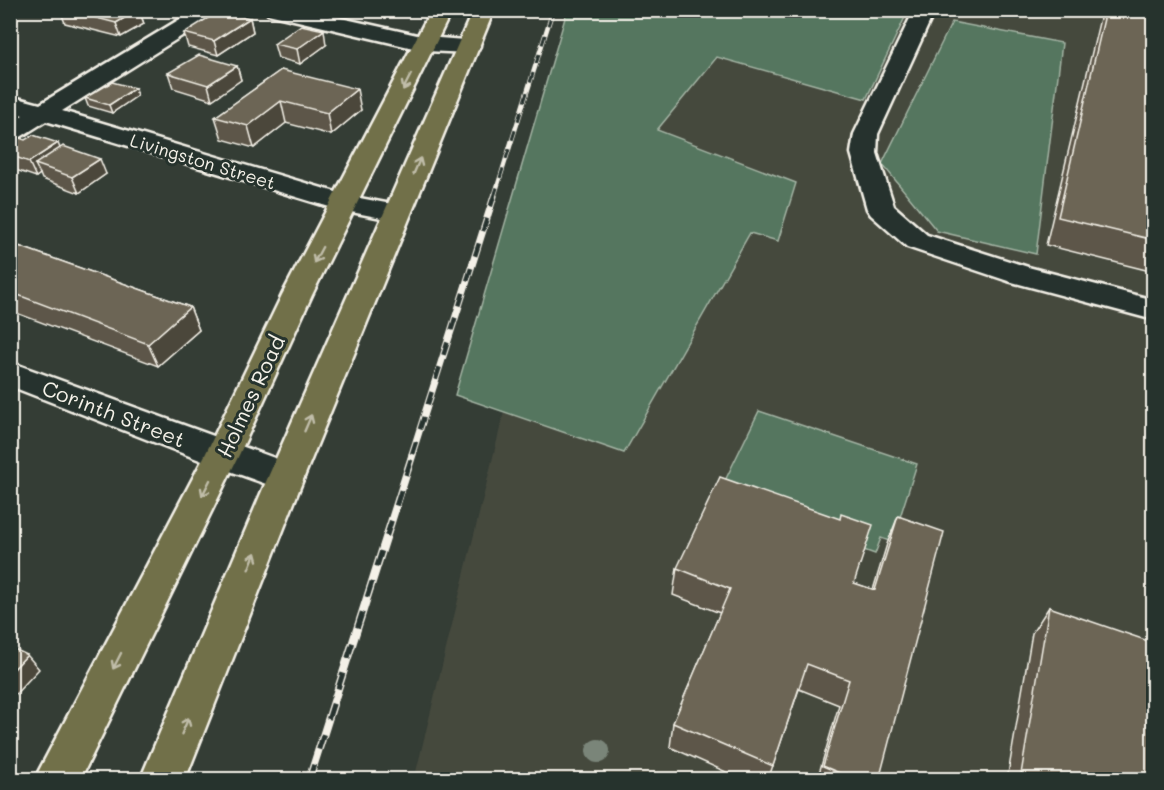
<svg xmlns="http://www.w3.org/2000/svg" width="1164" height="790" font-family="Mali,sans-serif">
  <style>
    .built { fill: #45493e }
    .green { fill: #54765f; stroke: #a4b4a4; stroke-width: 1.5 }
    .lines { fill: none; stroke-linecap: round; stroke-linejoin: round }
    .minor-casing { stroke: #f4f1e8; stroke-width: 5 }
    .major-casing { stroke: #f4f1e8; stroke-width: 5 }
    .minor { fill: #26332d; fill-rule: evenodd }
    .major { fill: #71704a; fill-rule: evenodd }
    .rail-far2-casing { stroke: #f4f1e8; stroke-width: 4.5 }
    .rail-far1-casing { stroke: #f4f1e8; stroke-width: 7 }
    .rail-casing { stroke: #f4f1e8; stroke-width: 8 }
    .rail-far2 { stroke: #26332d; stroke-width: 3; stroke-dasharray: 10; stroke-linecap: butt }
    .rail-far1 { stroke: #26332d; stroke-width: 4.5; stroke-dasharray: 13; stroke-linecap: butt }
    .rail { stroke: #26332d; stroke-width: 5; stroke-dasharray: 16; stroke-linecap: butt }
    .tree { fill: #7a8579 }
    .wall { fill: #5d5748; stroke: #f4f1e8; stroke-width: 1.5 }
    .shaded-wall { fill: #4c473b; stroke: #f4f1e8; stroke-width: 1.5 }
    .building { fill: #6c6554; stroke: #f4f1e8; stroke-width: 1.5 }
    .oneway { stroke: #c0bda9 }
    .labels { text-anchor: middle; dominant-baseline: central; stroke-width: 6; stroke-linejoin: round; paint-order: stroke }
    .far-street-label { font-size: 18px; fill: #f4f1e8; stroke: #26332d }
    .street-label { font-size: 21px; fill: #f4f1e8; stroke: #26332d }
  </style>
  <rect width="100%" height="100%" fill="#343d35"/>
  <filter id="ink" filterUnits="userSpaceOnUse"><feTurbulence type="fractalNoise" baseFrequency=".0167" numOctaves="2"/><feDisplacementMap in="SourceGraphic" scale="12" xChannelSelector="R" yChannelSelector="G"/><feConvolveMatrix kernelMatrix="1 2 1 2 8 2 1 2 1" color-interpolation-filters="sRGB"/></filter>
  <g filter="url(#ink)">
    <!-- built -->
    <path class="built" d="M602,11H1153V779L414,780Z"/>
    <!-- green -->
    <g class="green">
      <path d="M567,11H908L866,99L717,57L657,130L796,183L778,241L750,233L624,453L455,395Z"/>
      <path d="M952,22L1062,43L1036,254L937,231L882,164Z"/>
      <path d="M759,411L917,464L892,542L881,538L875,554L717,497Z"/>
    </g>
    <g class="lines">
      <defs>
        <g id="minor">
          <path d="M195,10H220L217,14L62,111L349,196L407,207L411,213L407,219L397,221L336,209L46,121L19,138L10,140V122L23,115L10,111V96L40,104Z"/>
          <path d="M265,10H305L426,37L477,41L480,46L477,51L469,53L426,51L268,14Z"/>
          <path d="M914,10H935L878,134L877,153L894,206L927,235L1028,267L1154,300V320L1008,281L907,247L871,215L867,209L851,153L854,134Z"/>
          <path d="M10,362L299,467L304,477L299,487L286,491L210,464L10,386Z"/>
        </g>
        <g id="major">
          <path d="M431,10H452L312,295L239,455L80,780H34L205,455L282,295Z"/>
          <path d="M473,10H494L304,477L185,780H140L268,477Z"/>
        </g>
      </defs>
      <!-- minor casing -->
      <use href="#minor" class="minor-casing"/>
      <!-- major casing -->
      <use href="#major" class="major-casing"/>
      <!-- minor -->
      <use href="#minor" class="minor"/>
      <!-- major -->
      <use href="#major" class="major"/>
      <defs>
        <path id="rail-far2" d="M494,197L553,10"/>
        <path id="rail-far1" d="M412,454L494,196"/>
        <path id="rail" d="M309,780L413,453"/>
      </defs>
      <!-- rail-far2 casing -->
      <use href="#rail-far2" class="rail-far2-casing"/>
      <!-- rail-far1 casing -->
      <use href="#rail-far1" class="rail-far1-casing"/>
      <!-- rail casing -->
      <use href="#rail" class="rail-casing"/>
      <!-- rail-far2 -->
      <use href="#rail-far2" class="rail-far2"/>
      <!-- rail-far1 -->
      <use href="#rail-far1" class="rail-far1"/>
      <!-- rail -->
      <use href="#rail" class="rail"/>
    </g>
    <!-- trees -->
    <circle class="tree" cx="598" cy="751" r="12"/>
    <!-- wall -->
    <g class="wall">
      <path d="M60,10H139L144,24L121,37L65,23Z"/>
      <path d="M1102,10H1154V272L1046,245Z"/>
      <path d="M250,18L253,32L218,55L188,47L184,33Z"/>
      <path d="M274,44L326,45L300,64L278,58Z"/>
      <path d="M237,66L241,80L212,100L173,88L168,73Z"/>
      <path d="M281,70L361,110L331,135L286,123L254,148L222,139L215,117Z"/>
      <path d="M137,96L112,113L88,106L85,98Z"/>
      <path d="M10,138L25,140L60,148L106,174L79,193L42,179L40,174L36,177L16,170L10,173Z"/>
      <path d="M10,243L190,307L199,330L158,366L14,312L10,315Z"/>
      <path d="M898,516L879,780H817L839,705L799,689L768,780H744L670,747L673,723L720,613L673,595L677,568L854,583L873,590L887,544Z"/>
      <path d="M1049,607L1154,780H1007L1032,633Z"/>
    </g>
    <!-- shaded-wall -->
    <g class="shaded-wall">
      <path d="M138,10H139L144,24L121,37L116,23Z"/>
      <path d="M250,18L253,32L218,55L214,41Z"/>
      <path d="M324,30L326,45L300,64L297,49Z"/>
      <path d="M237,66L241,80L212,100L208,85Z"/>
      <path d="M135,88L137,96L112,113L109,105Z"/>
      <path d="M357,89L361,110L331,135L327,113Z"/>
      <path d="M281,101L286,123L254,148L248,126Z"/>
      <path d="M58,143L64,159L35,164L40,174L36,177L29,162Z"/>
      <path d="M10,158L16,170L10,173Z"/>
      <path d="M100,159L106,174L79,193L72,177Z"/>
      <path d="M10,305L14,312L10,315Z"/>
      <path d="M190,307L199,330L158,366L148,344Z"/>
      <path d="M27,655L39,669L10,700V673Z"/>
    </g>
    <!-- building -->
    <g class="building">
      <path d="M66,10H138L116,23Z"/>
      <path d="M1106,10H1154V240L1058,217Z"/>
      <path d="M219,11L250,18L214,41L184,33Z"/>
      <path d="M301,25L324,30L297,49L274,44Z"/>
      <path d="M199,55L237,66L208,85L168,73Z"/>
      <path d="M281,70L357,89L327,113L281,101L248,126L215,117Z"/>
      <path d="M112,82L135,88L109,105L85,98Z"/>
      <path d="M33,135L58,143L29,162L10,155V138L14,136L25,140Z"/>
      <path d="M63,146L100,159L72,177L35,164Z"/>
      <path d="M10,243L190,307L148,344L10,292Z"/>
      <path d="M720,477L840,519L841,514L873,525L854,583L875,590L898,516L944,532L879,780H856L823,766L849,680L807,664L773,766L673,723L730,589L677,568Z"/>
      <path d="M1049,607L1154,643V780H1020Z"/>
      <path d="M10,647L27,655L10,673Z"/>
    </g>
    <!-- one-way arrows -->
    <defs><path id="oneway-shaft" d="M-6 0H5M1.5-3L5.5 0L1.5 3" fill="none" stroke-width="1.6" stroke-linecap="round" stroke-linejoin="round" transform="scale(1.5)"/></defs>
    <g class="oneway">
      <use href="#oneway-shaft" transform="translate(407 82) rotate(117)"/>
      <use href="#oneway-shaft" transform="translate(417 166) rotate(-67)"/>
      <use href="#oneway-shaft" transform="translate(318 255) rotate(118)"/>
      <use href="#oneway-shaft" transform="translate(308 423) rotate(-67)"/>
      <use href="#oneway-shaft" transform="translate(206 488) rotate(117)"/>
      <use href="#oneway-shaft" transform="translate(252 561) rotate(-68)"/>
      <use href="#oneway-shaft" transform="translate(117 661) rotate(117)"/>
      <use href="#oneway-shaft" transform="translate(185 726) rotate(-67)"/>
    </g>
  </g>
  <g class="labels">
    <!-- far-street labels -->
    <g class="far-street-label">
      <text transform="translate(203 161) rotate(17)">Livingston Street</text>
    </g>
    <!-- street labels -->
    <g class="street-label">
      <text transform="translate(250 396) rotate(-65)">Holmes Road</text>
      <text transform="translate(114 413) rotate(21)">Corinth Street</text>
    </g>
  </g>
  <!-- margin -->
  <rect width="1164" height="790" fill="none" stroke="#26332d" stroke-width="36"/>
  <rect x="18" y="18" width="1128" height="754" fill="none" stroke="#f4f1e8" stroke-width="2" filter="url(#ink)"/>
</svg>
